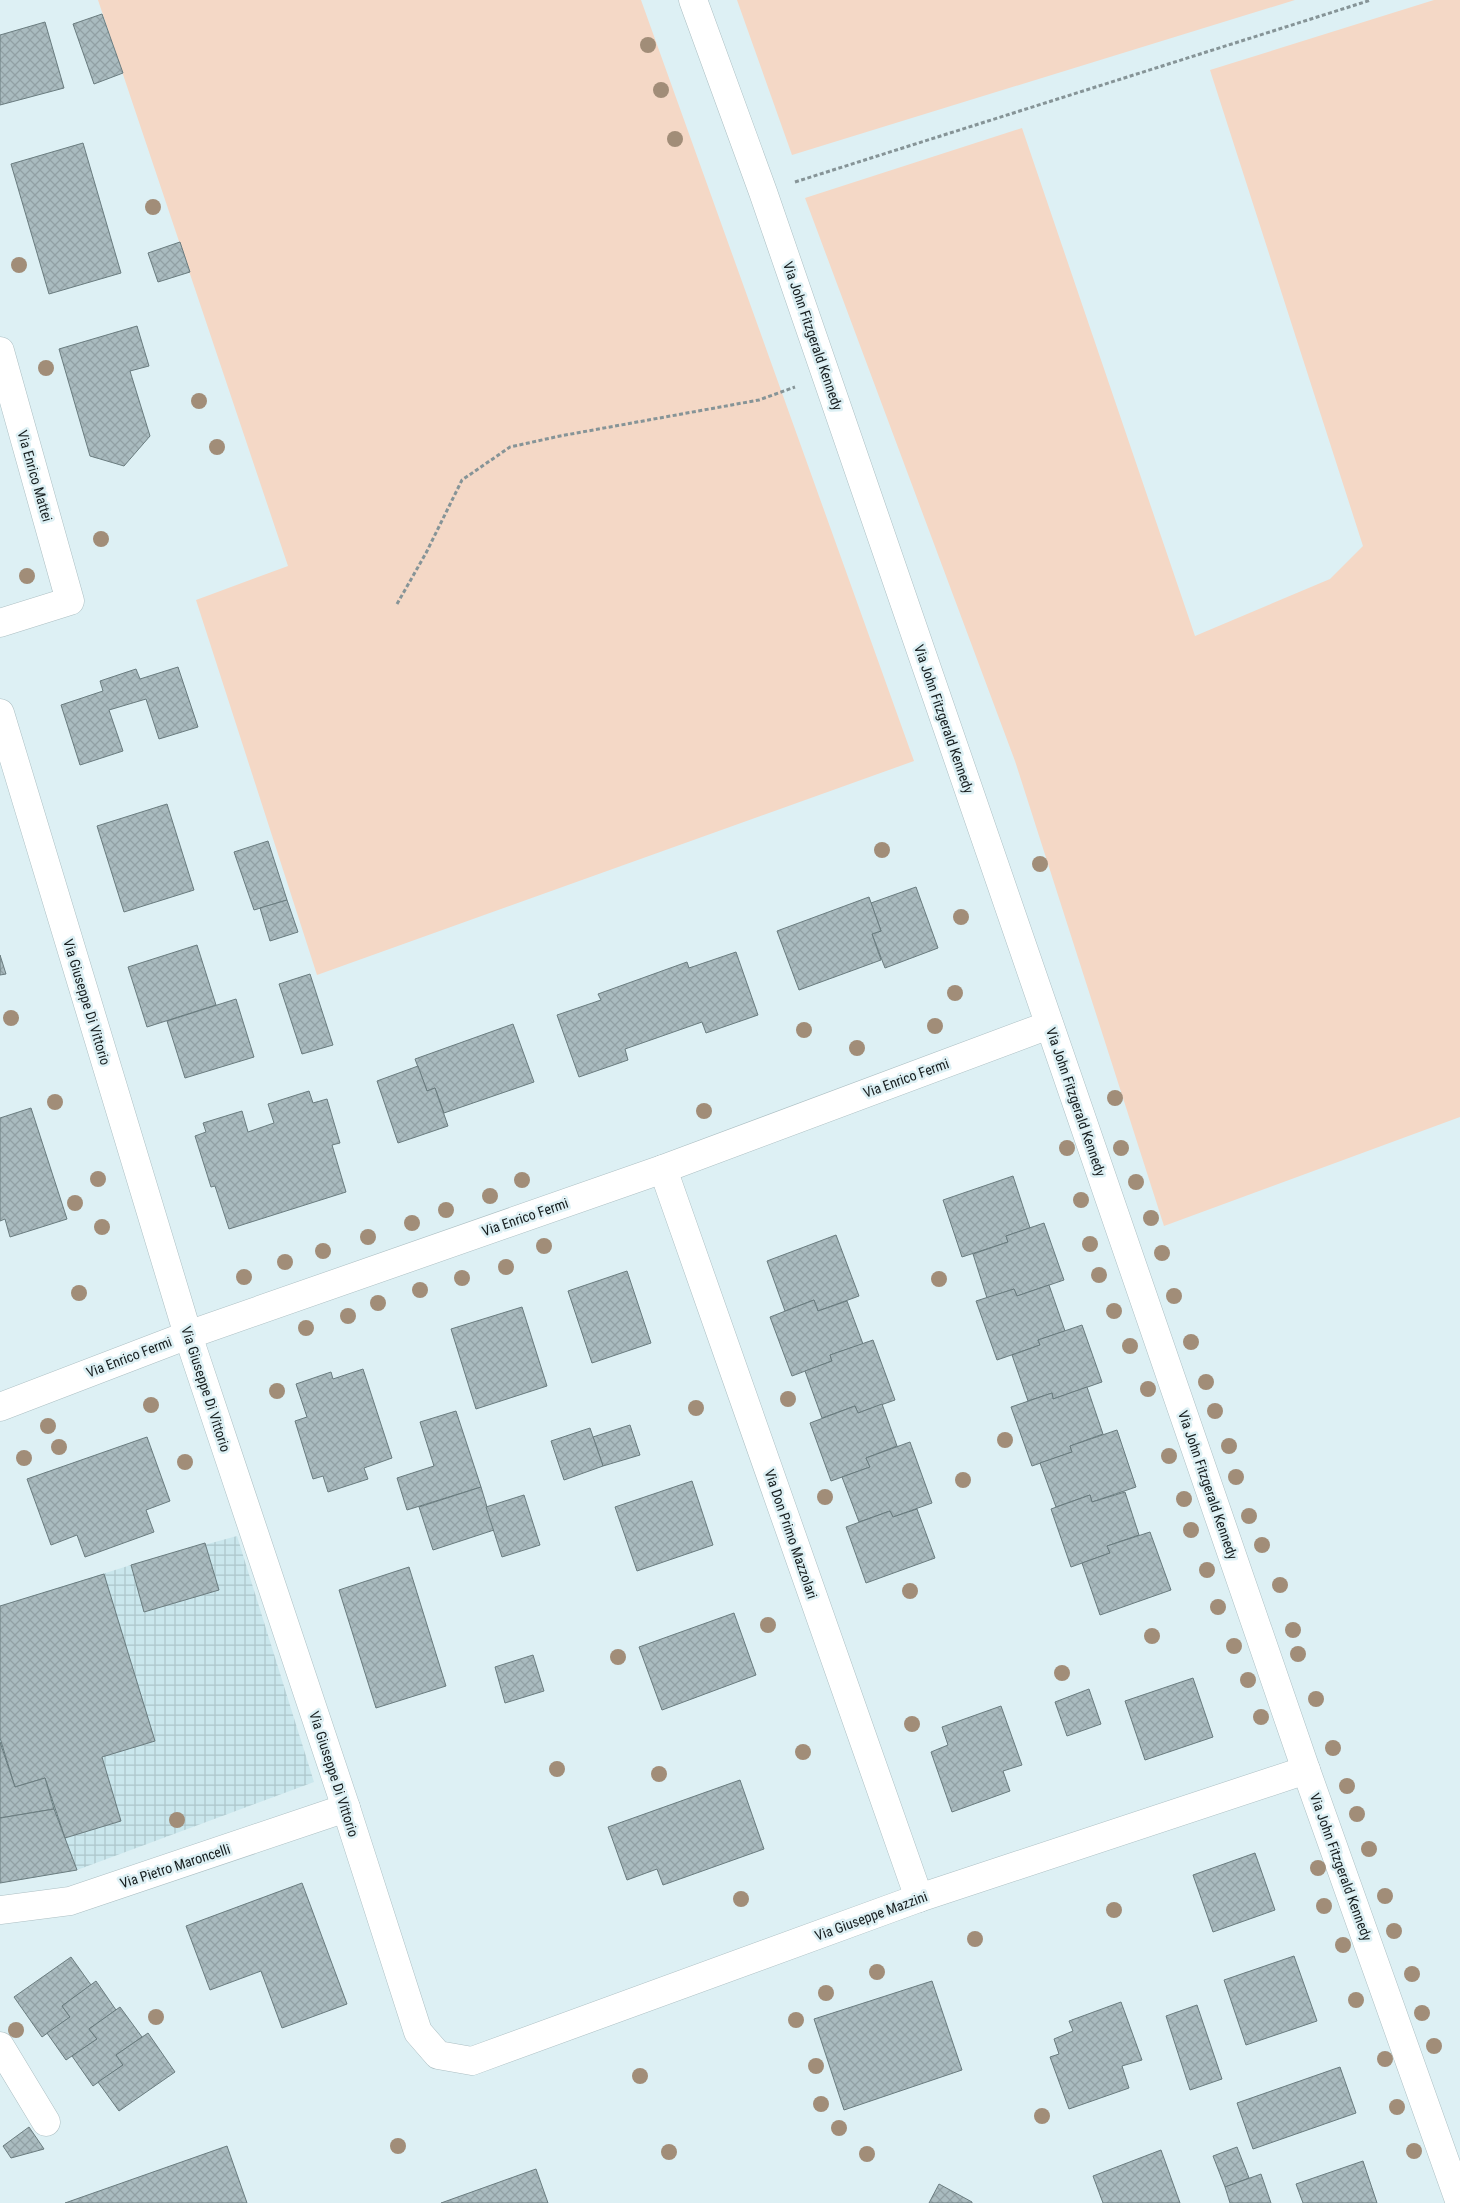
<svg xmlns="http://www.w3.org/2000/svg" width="1460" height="2203" font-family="'Roboto Condensed',sans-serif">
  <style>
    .industrial { fill: url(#industrial-grid) }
    .grass { fill: #f4d8c6 }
    .building { fill: url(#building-cross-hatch); stroke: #6a7c7f }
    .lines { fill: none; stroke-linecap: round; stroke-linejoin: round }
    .street-casing { stroke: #acbfc3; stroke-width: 29 }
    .secondary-casing { stroke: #acbfc3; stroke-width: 29 }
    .path { stroke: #869497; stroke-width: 3; stroke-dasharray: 4 2.5; stroke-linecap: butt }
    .street { stroke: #fff; stroke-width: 28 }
    .secondary { stroke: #fff; stroke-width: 28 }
    .tree { fill: #a18d78 }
    .labels { text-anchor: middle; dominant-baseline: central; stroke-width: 5; stroke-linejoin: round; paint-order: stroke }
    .street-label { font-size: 14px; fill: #161d1e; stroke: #ddf0f4 }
  </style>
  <defs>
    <pattern id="industrial-grid" width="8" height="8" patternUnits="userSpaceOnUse" patternTransform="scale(1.25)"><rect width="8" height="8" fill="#cae7ed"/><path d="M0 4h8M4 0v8" fill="none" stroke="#adc6cb"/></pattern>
    <pattern id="building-cross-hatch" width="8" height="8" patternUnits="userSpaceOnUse" patternTransform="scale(1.25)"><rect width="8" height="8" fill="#a9bbbf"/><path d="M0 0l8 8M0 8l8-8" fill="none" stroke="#91a0a4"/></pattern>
  </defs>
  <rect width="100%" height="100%" fill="#ddf0f4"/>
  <!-- industrial -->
  <path class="industrial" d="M237,1536L314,1782L77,1870L0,1883V1606L131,1565Z"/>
  <!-- grass -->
  <g class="grass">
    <path d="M98,0H641L914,761L317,975L196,600L288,566Z"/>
    <path d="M737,0H1295L792,155Z"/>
    <path d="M1434,0H1460V1117L1164,1226L1015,761L805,198L1022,128L1195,636L1330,579L1363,546L1210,70Z"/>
  </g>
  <!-- building -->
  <g class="building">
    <path d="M102,14L123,73L94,84L73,24Z"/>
    <path d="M45,22L64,88L0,105V35Z"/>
    <path d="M83,143L121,273L49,294L11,164Z"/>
    <path d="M180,242L190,272L158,282L148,253Z"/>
    <path d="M137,326L149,366L130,371L150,436L124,466L90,456L59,349Z"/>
    <path d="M178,667L198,727L159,739L146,699L109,710L123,751L80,765L61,705L103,691L100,681L136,669L140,679Z"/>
    <path d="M167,804L194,890L124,912L97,826Z"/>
    <path d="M268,841L287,900L254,910L234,852Z"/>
    <path d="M916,887L938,948L885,968L872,934L881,931L871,903Z"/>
    <path d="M869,897L881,931L872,934L881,960L799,990L777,931Z"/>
    <path d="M287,900L298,932L270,941L260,908Z"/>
    <path d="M197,945L216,1005L147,1027L128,967Z"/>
    <path d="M736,952L758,1015L706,1033L702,1022L625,1049L628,1060L579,1077L557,1015L601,1000L598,994L687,962L689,968Z"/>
    <path d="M0,955L6,974L0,975Z"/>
    <path d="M310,974L333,1045L302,1054L279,984Z"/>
    <path d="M236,999L254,1057L185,1078L167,1021Z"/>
    <path d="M513,1024L534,1082L444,1113L435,1088L427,1091L415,1059Z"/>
    <path d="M418,1066L427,1091L435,1088L448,1126L398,1143L377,1081Z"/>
    <path d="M309,1091L313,1103L327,1099L340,1143L332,1145L346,1192L229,1229L215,1186L211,1187L195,1136L206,1132L203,1123L242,1111L248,1132L274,1123L268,1104Z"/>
    <path d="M31,1108L67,1219L10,1237L5,1219L0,1221V1118Z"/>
    <path d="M1013,1176L1030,1228L1006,1236L1008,1242L962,1257L943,1200Z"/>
    <path d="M1044,1223L1064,1280L1017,1296L1014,1289L987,1298L973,1254L1008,1242L1006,1236Z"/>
    <path d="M836,1235L859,1296L818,1311L814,1300L785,1311L767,1261Z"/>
    <path d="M627,1271L651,1343L592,1363L568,1291Z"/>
    <path d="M1049,1285L1065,1331L1038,1340L1040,1345L997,1360L976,1301L1014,1289L1017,1296Z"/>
    <path d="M814,1300L818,1311L847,1301L863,1344L830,1355L832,1361L792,1376L770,1317Z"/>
    <path d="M522,1307L547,1386L476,1409L451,1329Z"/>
    <path d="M1082,1325L1102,1382L1053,1399L1052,1393L1028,1401L1012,1355L1040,1345L1038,1340Z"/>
    <path d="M873,1340L895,1400L858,1413L855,1406L822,1418L805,1371L832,1361L830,1355Z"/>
    <path d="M363,1369L392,1458L364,1468L368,1479L328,1492L323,1476L313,1479L295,1421L307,1417L296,1384L331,1372L333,1379Z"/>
    <path d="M1087,1387L1103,1434L1070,1446L1072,1452L1032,1466L1011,1407L1052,1393L1053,1399Z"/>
    <path d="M882,1404L897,1446L866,1458L870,1467L831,1481L810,1423L855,1406L858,1413Z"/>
    <path d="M456,1411L481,1487L407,1510L397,1478L434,1466L420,1422Z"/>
    <path d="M630,1425L640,1455L603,1466L593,1437Z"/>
    <path d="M590,1428L603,1466L564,1480L551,1441Z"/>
    <path d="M1117,1430L1136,1487L1092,1502L1090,1495L1056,1507L1040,1463L1072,1452L1070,1446Z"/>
    <path d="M147,1437L170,1501L146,1510L154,1532L85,1557L77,1535L51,1545L27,1479Z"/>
    <path d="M910,1442L932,1503L893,1517L890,1511L859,1522L842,1477L870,1467L866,1458Z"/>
    <path d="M692,1481L713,1545L637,1571L615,1507Z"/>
    <path d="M481,1487L494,1530L433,1550L419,1507Z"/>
    <path d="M1125,1492L1139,1535L1107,1546L1110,1553L1071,1567L1051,1509L1090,1495L1092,1502Z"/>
    <path d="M524,1495L540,1545L502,1557L486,1507Z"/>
    <path d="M917,1509L935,1558L866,1583L846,1527L890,1511L893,1517Z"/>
    <path d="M1150,1532L1171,1590L1100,1615L1082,1563L1110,1553L1107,1546Z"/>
    <path d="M205,1543L219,1590L144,1612L131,1565Z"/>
    <path d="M409,1567L446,1686L376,1708L339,1590Z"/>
    <path d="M104,1574L155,1741L102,1757L121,1821L65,1838L45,1778L15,1787L0,1738V1606Z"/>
    <path d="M734,1613L756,1675L662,1710L639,1647Z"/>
    <path d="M533,1655L544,1691L505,1703L495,1667Z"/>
    <path d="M1193,1678L1213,1737L1145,1760L1125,1701Z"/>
    <path d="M1089,1689L1101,1724L1067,1736L1055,1702Z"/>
    <path d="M1001,1706L1022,1765L1003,1771L1010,1791L952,1812L931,1752L948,1745L942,1727Z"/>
    <path d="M0,1742L15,1787L45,1778L54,1809L0,1818Z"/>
    <path d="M740,1780L764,1849L663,1885L657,1869L627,1880L608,1827Z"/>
    <path d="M54,1809L77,1870L0,1883V1818Z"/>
    <path d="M1255,1853L1275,1910L1213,1932L1193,1875Z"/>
    <path d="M302,1883L347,2004L282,2028L261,1971L210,1990L186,1926Z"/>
    <path d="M1294,1956L1317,2021L1246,2045L1224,1980Z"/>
    <path d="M71,1957L91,1985L62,2006L70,2017L42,2037L14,1997Z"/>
    <path d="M96,1981L116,2010L89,2029L97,2039L66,2060L47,2033L70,2017L62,2006Z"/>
    <path d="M932,1981L962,2070L844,2110L814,2019Z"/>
    <path d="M1121,2002L1142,2060L1122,2066L1129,2088L1069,2109L1050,2057L1059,2054L1054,2039L1073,2031L1069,2021Z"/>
    <path d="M1197,2005L1222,2079L1190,2090L1166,2016Z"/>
    <path d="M120,2007L142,2037L116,2055L123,2065L93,2086L72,2056L97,2039L89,2029Z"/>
    <path d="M148,2033L175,2072L119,2111L98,2082L123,2065L116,2055Z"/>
    <path d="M1340,2067L1356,2113L1253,2149L1237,2103Z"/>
    <path d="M29,2127L44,2149L11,2158L3,2146Z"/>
    <path d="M227,2146L247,2203H65Z"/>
    <path d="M1237,2147L1249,2178L1225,2187L1213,2156Z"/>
    <path d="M1161,2150L1180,2203H1103L1093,2176Z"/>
    <path d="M1363,2161L1377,2203H1303L1296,2184Z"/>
    <path d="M536,2169L548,2203H441Z"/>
    <path d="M1261,2174L1271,2203H1230L1225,2187Z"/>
    <path d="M939,2184L972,2202V2203H929Z"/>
  </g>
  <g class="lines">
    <defs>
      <g id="street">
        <path d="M0,351L70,601L0,623"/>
        <path d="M0,713L188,1335L346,1808L418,2032L438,2055L472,2061L919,1898L1306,1770"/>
        <path d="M663,1169L919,1898"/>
        <path d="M0,1407L188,1335L663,1169L1049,1025"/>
        <path d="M0,1910L70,1901L346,1808"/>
        <path d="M0,2046L46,2122"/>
      </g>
      <path id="secondary" d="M693,0L763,192L1306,1770L1460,2203"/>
    </defs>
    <!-- street casing -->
    <use href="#street" class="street-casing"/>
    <!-- secondary casing -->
    <use href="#secondary" class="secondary-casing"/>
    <!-- path -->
    <g class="path">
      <path d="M795,182L1371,0"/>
      <path d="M397,604L426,553L462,480L510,447L560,436L759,400L795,387"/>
    </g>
    <!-- street -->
    <use href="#street" class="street"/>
    <!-- secondary -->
    <use href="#secondary" class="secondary"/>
  </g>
  <!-- trees -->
  <g class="tree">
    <circle cx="648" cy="45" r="8"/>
    <circle cx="661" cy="90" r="8"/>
    <circle cx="675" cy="139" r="8"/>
    <circle cx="153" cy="207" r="8"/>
    <circle cx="19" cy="265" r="8"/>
    <circle cx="46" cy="368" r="8"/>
    <circle cx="199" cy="401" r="8"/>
    <circle cx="217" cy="447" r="8"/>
    <circle cx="101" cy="539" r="8"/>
    <circle cx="27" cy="576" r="8"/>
    <circle cx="882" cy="850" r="8"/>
    <circle cx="1040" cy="864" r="8"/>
    <circle cx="961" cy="917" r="8"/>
    <circle cx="955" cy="993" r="8"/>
    <circle cx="11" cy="1018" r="8"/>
    <circle cx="935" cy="1026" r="8"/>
    <circle cx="804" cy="1030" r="8"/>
    <circle cx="857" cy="1048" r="8"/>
    <circle cx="1115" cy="1098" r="8"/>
    <circle cx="55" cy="1102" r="8"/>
    <circle cx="704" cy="1111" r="8"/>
    <circle cx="1067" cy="1148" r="8"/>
    <circle cx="1121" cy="1148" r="8"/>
    <circle cx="98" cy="1179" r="8"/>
    <circle cx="522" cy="1180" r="8"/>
    <circle cx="1136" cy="1182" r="8"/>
    <circle cx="490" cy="1196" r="8"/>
    <circle cx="1081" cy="1200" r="8"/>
    <circle cx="75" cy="1203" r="8"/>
    <circle cx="446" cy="1210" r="8"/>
    <circle cx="1151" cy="1218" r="8"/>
    <circle cx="412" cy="1223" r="8"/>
    <circle cx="102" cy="1227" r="8"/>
    <circle cx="368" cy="1237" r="8"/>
    <circle cx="1090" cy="1244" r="8"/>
    <circle cx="544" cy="1246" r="8"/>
    <circle cx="323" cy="1251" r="8"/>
    <circle cx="1162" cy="1253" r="8"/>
    <circle cx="285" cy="1262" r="8"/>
    <circle cx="506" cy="1267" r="8"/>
    <circle cx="1099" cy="1275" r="8"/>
    <circle cx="244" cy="1277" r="8"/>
    <circle cx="462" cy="1278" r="8"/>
    <circle cx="939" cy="1279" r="8"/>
    <circle cx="420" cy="1290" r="8"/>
    <circle cx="79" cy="1293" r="8"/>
    <circle cx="1174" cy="1296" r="8"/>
    <circle cx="378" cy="1303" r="8"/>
    <circle cx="1114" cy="1311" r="8"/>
    <circle cx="348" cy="1316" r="8"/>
    <circle cx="306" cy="1328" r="8"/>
    <circle cx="1191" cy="1342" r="8"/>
    <circle cx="1130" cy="1346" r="8"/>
    <circle cx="1206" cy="1382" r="8"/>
    <circle cx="1148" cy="1389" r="8"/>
    <circle cx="277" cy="1391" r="8"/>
    <circle cx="788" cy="1399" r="8"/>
    <circle cx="151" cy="1405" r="8"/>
    <circle cx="696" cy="1408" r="8"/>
    <circle cx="1215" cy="1411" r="8"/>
    <circle cx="48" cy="1426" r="8"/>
    <circle cx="1005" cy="1440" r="8"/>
    <circle cx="1229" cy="1446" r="8"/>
    <circle cx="59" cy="1447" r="8"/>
    <circle cx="1169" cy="1456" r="8"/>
    <circle cx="24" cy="1458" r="8"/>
    <circle cx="185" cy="1462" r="8"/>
    <circle cx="1236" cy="1477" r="8"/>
    <circle cx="963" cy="1480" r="8"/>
    <circle cx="825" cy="1497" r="8"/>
    <circle cx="1184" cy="1499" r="8"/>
    <circle cx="1249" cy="1516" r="8"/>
    <circle cx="1191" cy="1530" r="8"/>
    <circle cx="1262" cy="1545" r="8"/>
    <circle cx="1207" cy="1570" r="8"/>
    <circle cx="1280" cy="1585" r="8"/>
    <circle cx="910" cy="1591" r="8"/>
    <circle cx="1218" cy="1607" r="8"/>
    <circle cx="768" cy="1625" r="8"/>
    <circle cx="1293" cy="1630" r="8"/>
    <circle cx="1152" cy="1636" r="8"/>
    <circle cx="1234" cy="1646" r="8"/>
    <circle cx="1298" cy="1654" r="8"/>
    <circle cx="618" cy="1657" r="8"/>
    <circle cx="1062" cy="1673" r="8"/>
    <circle cx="1248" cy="1680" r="8"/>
    <circle cx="1316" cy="1699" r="8"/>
    <circle cx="1261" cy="1717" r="8"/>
    <circle cx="912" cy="1724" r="8"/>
    <circle cx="1333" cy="1748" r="8"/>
    <circle cx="803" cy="1752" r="8"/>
    <circle cx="557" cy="1769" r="8"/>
    <circle cx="659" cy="1774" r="8"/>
    <circle cx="1347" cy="1786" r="8"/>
    <circle cx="1357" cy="1814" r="8"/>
    <circle cx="177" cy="1820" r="8"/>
    <circle cx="1369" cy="1849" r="8"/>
    <circle cx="1318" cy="1868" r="8"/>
    <circle cx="1385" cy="1896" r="8"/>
    <circle cx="741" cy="1899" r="8"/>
    <circle cx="1324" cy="1906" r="8"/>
    <circle cx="1114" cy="1910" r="8"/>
    <circle cx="1394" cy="1931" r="8"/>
    <circle cx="975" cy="1939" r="8"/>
    <circle cx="1343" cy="1945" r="8"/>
    <circle cx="877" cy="1972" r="8"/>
    <circle cx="1412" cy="1974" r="8"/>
    <circle cx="826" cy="1993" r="8"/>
    <circle cx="1356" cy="2000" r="8"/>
    <circle cx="1422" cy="2013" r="8"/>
    <circle cx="156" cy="2017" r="8"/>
    <circle cx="796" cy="2020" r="8"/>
    <circle cx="16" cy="2030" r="8"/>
    <circle cx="1434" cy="2046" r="8"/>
    <circle cx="1385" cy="2059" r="8"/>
    <circle cx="816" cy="2066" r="8"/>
    <circle cx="640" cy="2076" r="8"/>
    <circle cx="821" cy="2104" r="8"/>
    <circle cx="1397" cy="2107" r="8"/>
    <circle cx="1042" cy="2116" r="8"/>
    <circle cx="839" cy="2128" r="8"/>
    <circle cx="398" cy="2146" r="8"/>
    <circle cx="1414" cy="2151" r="8"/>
    <circle cx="669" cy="2152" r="8"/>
    <circle cx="867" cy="2154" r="8"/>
  </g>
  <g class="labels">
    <!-- street labels -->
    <g class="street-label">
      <text transform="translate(813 336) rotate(71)">Via John Fitzgerald Kennedy</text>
      <text transform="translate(35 476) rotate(74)">Via Enrico Mattei</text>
      <text transform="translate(944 719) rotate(71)">Via John Fitzgerald Kennedy</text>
      <text transform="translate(87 1002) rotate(73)">Via Giuseppe Di Vittorio</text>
      <text transform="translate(906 1078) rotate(-20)">Via Enrico Fermi</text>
      <text transform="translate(1076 1102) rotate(71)">Via John Fitzgerald Kennedy</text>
      <text transform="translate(525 1217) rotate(-19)">Via Enrico Fermi</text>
      <text transform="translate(129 1357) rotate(-21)">Via Enrico Fermi</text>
      <text transform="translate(206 1389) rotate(72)">Via Giuseppe Di Vittorio</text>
      <text transform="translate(1208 1485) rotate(71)">Via John Fitzgerald Kennedy</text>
      <text transform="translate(791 1534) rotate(71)">Via Don Primo Mazzolari</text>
      <text transform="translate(334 1774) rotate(72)">Via Giuseppe Di Vittorio</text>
      <text transform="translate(175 1866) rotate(-18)">Via Pietro Maroncelli</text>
      <text transform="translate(1341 1867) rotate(70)">Via John Fitzgerald Kennedy</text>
      <text transform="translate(871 1916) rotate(-20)">Via Giuseppe Mazzini</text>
    </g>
  </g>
</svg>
